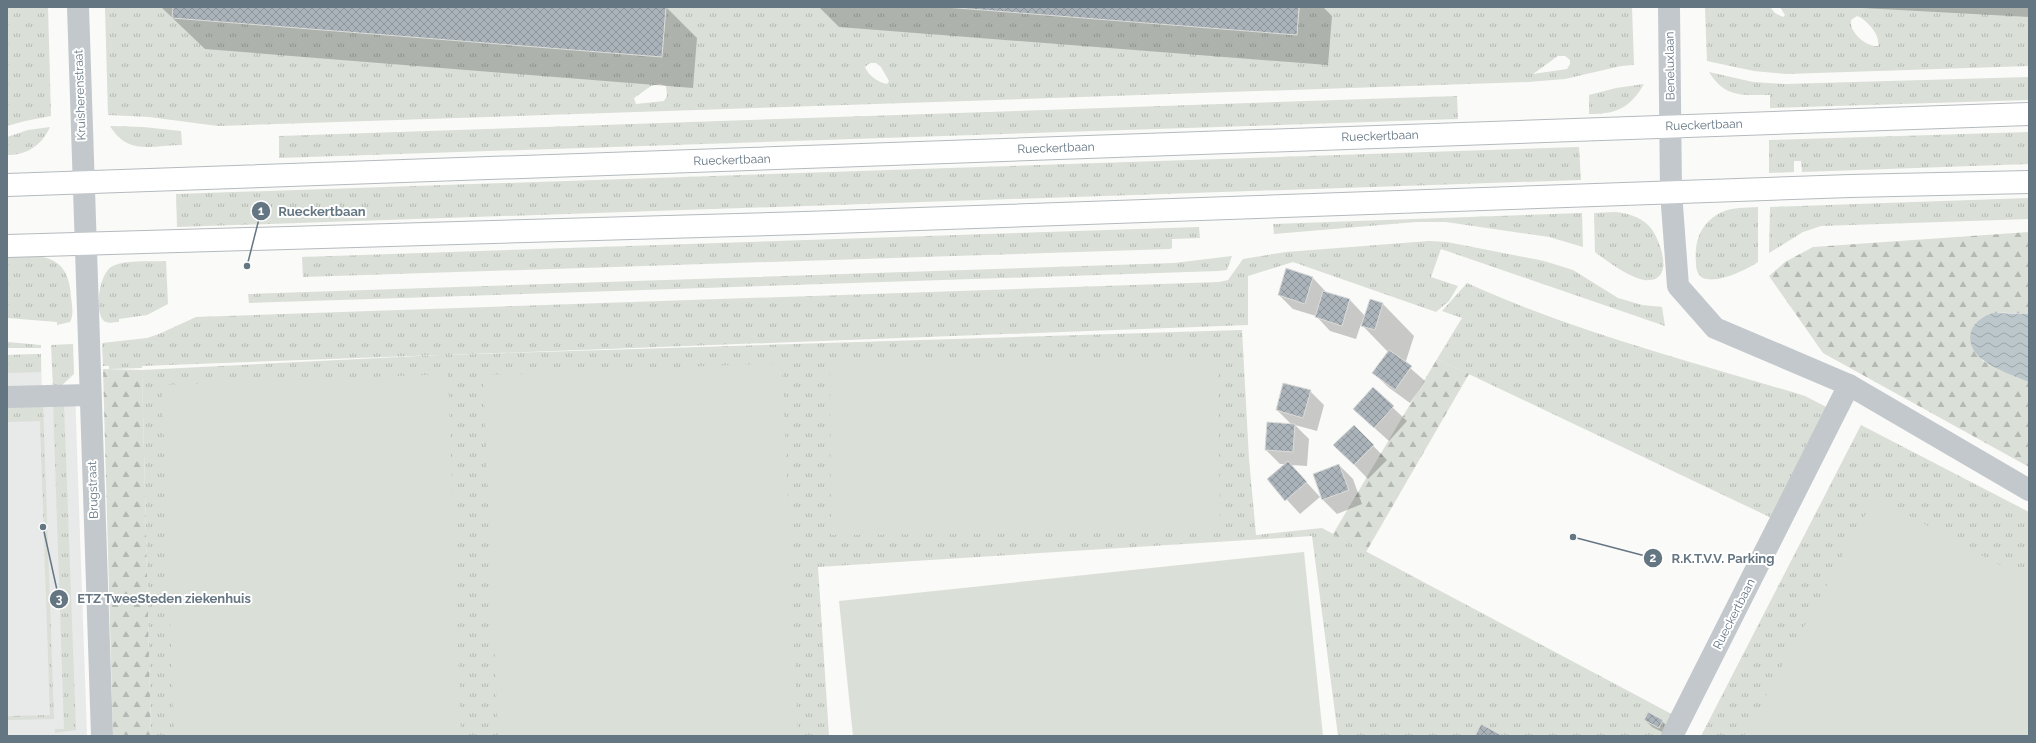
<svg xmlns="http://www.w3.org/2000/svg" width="2036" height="743" font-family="Raleway,sans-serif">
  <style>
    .built { fill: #e8e9e9 }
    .grass { fill: url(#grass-tufts); fill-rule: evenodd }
    .forest { fill: url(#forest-firs) }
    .garden { fill: #dadfd7 }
    .water { fill: url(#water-waves) }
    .shadow { fill: #0003 }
    .building { fill: url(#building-cross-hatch); stroke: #dcdcda }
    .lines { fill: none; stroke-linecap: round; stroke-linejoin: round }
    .major-casing { stroke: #b5babe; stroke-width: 24 }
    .minor { stroke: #c3c8cc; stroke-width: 22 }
    .major { stroke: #fff; stroke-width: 22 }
    .labels { text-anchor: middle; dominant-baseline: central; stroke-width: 4; stroke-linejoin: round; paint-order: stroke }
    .street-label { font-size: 12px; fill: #657683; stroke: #fff }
    .leader { fill: none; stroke: #657683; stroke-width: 1.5 }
    .callout-dot { fill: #657683; stroke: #fff; stroke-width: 1.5 }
    .mark-label { font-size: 12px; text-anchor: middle; font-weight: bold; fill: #fff }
    .callout-label { font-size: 13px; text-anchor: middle; font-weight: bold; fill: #657683; stroke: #fff; stroke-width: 4; stroke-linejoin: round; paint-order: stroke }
  </style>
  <defs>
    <pattern id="grass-tufts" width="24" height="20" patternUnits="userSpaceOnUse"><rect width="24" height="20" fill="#dadfd7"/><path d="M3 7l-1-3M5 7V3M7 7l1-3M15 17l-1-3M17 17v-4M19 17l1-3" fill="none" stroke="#b4b9b4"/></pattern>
    <pattern id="forest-firs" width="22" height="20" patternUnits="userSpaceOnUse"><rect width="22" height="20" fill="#dadfd7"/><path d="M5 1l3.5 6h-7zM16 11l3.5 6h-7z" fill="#b4b9b4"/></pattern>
    <pattern id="water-waves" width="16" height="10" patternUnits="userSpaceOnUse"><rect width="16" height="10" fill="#bbc7cb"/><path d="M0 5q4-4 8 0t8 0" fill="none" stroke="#9ca6aa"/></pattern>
    <pattern id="building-cross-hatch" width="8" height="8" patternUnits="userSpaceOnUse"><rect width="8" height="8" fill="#aab3b9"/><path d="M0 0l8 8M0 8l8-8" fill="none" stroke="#8e969c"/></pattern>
  </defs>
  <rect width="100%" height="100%" fill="#fafaf8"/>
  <!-- built -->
  <path class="built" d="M41,354L42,393L75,392L87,736H7V355Z"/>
  <!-- grass -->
  <g class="grass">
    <path d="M7,7H48L51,116L25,121L7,126Z"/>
    <path d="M105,7H173L232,22L662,57L666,7H945L1297,34L1300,7H1632L1634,65L1621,66L1565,79L1528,82L218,126L149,117L108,115ZM1558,56H1565L1570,60V64L1567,69L1533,74ZM870,63H876L881,67L889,81L887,84C879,83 868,75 865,67ZM660,84L666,86L667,96L664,101L636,104L634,98L651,86Z"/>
    <path d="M1705,7H1770L1775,13L1783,17L1785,15L1780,7H2029V66L1786,74L1754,71L1707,61ZM1857,16C1866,19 1881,35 1878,46C1866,47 1849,32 1851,20Z"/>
    <path d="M1709,72L1753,82L1785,84L2029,77V100L1770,108V95C1742,95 1725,98 1709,72Z"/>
    <path d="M1644,84C1630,108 1617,114 1589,114V95L1616,88Z"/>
    <path d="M1457,96L1458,119L279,158V136Z"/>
    <path d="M110,126L143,127L181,131L182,145C152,145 128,156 110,126Z"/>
    <path d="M50,127C42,145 27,155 7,155V137L28,130Z"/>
    <path d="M2029,132V164L1802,172L1801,161H1794V172L1769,173V140Z"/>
    <path d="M1579,147L1581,180L177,227L176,194Z"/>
    <path d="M2029,198V219L1821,226L1803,232L1769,253L1770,207Z"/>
    <path d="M1758,207V262C1746,270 1717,284 1703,278C1697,275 1696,268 1696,263C1694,241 1701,222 1722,212C1733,207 1746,208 1758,207Z"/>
    <path d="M1615,212C1627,213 1639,216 1649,226C1659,236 1675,278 1650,280C1635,282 1608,262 1595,252L1594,213Z"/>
    <path d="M1582,213L1583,247L1549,237L1446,222H1416L1274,234L1273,224Z"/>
    <path d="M1199,227L1200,238L1172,239V248L1170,249L303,277L302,257Z"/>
    <path d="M1429,241L1447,242L1544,261L1573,270L1618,298L1642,305L1662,307L1665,326L1441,249L1431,277L1458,286L1449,301L1436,312L1293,262L1248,276V325L445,355L1242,330L1249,459L1256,535L1322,528L1681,719L1672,736H1338L1312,536L818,567L829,736H151L142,370L439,355L142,366V368L109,369V366H103L102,343L147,338L159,334L196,317L1219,282L1228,280L1243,259L1286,252Z"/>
    <path d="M7,255C41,255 69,253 71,297C72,305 74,315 70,322L57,325V322L7,318Z"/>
    <path d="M1232,256L1227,270L1218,271L249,303L248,294L1174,263Z"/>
    <path d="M166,261L168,304L147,315L119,319V322C115,322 108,324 104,321C94,312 99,275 111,267C123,259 152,262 166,261Z"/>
    <path d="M1467,283C1575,332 1691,361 1805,396L1834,411L1780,522L1437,359L1462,318L1442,311Z"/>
    <path d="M7,342L41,345V348H7Z"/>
    <path d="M73,344L74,374L60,387L53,388L51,345Z"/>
    <path d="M41,354V372L7,373V355Z"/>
    <path d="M53,402L64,406L76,730L55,733V729H64Z"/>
    <path d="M43,403L54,719L8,720L7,717L9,716L50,715L40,421L7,422V404Z"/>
    <path d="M1861,425L2029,512V736H1701Z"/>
  </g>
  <!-- forest -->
  <g class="forest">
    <path d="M2029,232V314C2006,313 1979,307 1971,334L1983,361L2029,382V467L1823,353L1769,276L1785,262L1813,247Z"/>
    <path d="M1437,359L1469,374L1366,552L1333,534Z"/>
    <path d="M103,369L142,370L151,736H113Z"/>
  </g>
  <!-- garden -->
  <g class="garden">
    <path d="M1218,359L1220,532L831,535L830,362Z"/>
    <path d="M782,363L798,736H498L483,375Z"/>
    <path d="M448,374L461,736H174L162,385Z"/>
    <path d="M1875,497L2029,581V736H1744Z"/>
    <path d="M1304,552L1323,736H853L839,601Z"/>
  </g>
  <!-- water -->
  <path class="water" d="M1993,313L2029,314V382C2009,373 1964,361 1971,332C1974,322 1983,316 1993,313Z"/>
  <!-- shadow -->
  <g class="shadow">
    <path d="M161,7H666L697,38L693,88L205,49Z"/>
    <path d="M819,7H1323L1332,16L1328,65L839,27Z"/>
    <path d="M1844,7H2029V17Z"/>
    <path d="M1287,269L1313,278L1327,293L1350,300L1365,316L1370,300L1383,304L1414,336L1406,361L1401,360L1425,381L1410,403L1388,387L1374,373L1388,352L1361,324L1356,339L1330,331L1316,316L1293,309L1279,295Z"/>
    <path d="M1373,389L1407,421L1389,441L1369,423Z"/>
    <path d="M1310,391L1324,405L1317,431L1295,425L1309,439L1307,466L1291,465L1320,497L1300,514L1268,479L1286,464H1280L1266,450L1292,425L1277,410Z"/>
    <path d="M1354,426L1387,460L1368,479L1335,445Z"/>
    <path d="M1339,465L1353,479L1362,504L1337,514L1323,500L1314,474Z"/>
    <path d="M1645,720L1662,721L1669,728L1666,734L1652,727Z"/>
  </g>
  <!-- building -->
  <g class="building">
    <path d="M173,7H666L662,57L172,18Z"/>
    <path d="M945,7H1299L1297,35Z"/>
    <path d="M1286,268L1313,277L1305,304L1278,295Z"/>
    <path d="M1323,291L1350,299L1342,326L1315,317Z"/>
    <path d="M1370,299L1383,303L1375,330L1361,326Z"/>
    <path d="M1389,350L1412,366L1395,390L1372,373Z"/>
    <path d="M1283,383L1311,390L1303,418L1276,410Z"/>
    <path d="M1373,387L1394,406L1374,428L1353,409Z"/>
    <path d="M1267,422L1295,424L1293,452L1265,450Z"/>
    <path d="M1354,425L1374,445L1354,465L1333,445Z"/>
    <path d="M1288,461L1307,482L1285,501L1267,479Z"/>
    <path d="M1339,464L1349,490L1322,500L1313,474Z"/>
    <path d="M1648,712L1663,720L1659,728L1644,720Z"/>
    <path d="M1481,724L1503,736H1475Z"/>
  </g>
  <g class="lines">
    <defs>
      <g id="major">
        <path d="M7,185L2029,114"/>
        <path d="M7,246L805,223L1850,186L2029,182"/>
      </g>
    </defs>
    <!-- major casing -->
    <use href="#major" class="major-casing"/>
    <!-- minor -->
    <g class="minor">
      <path d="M78,7L102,736"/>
      <path d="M1669,7L1671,192L1678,286L1715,328L1849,385L2029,490"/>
      <path d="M7,397L90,395"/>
      <path d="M1672,736L1849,385"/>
    </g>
    <!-- major -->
    <use href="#major" class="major"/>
  </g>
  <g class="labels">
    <!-- street labels -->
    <g class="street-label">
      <text transform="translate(1670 66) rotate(-91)">Beneluxlaan</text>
      <text transform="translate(80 95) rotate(-92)">Kruisherenstraat</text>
      <text transform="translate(1704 125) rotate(-2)">Rueckertbaan</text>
      <text transform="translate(1380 136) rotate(-2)">Rueckertbaan</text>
      <text transform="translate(1056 148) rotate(-2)">Rueckertbaan</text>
      <text transform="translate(732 160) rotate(-2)">Rueckertbaan</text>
      <text transform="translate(93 490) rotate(-92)">Brugstraat</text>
      <text transform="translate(1734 614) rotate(-63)">Rueckertbaan</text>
    </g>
  </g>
  <!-- callouts -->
  <path class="leader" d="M247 266L261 211M1573 537L1653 558M43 527L59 599"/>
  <g class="callout-dot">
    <circle cx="247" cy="266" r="4"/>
    <circle cx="1573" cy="537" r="4"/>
    <circle cx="43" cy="527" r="4"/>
    <circle cx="261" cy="211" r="10"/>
    <circle cx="1653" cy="558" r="10"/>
    <circle cx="59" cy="599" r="10"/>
  </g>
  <g class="mark-label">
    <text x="261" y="215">1</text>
    <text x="1653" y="562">2</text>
    <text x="59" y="603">3</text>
  </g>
  <g class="callout-label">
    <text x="322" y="216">Rueckertbaan</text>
    <text x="1723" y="563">R.K.T.V.V. Parking</text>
    <text x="164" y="603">ETZ TweeSteden ziekenhuis</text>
  </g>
  <!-- border -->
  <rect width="2036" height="743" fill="none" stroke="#657683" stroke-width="16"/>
</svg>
